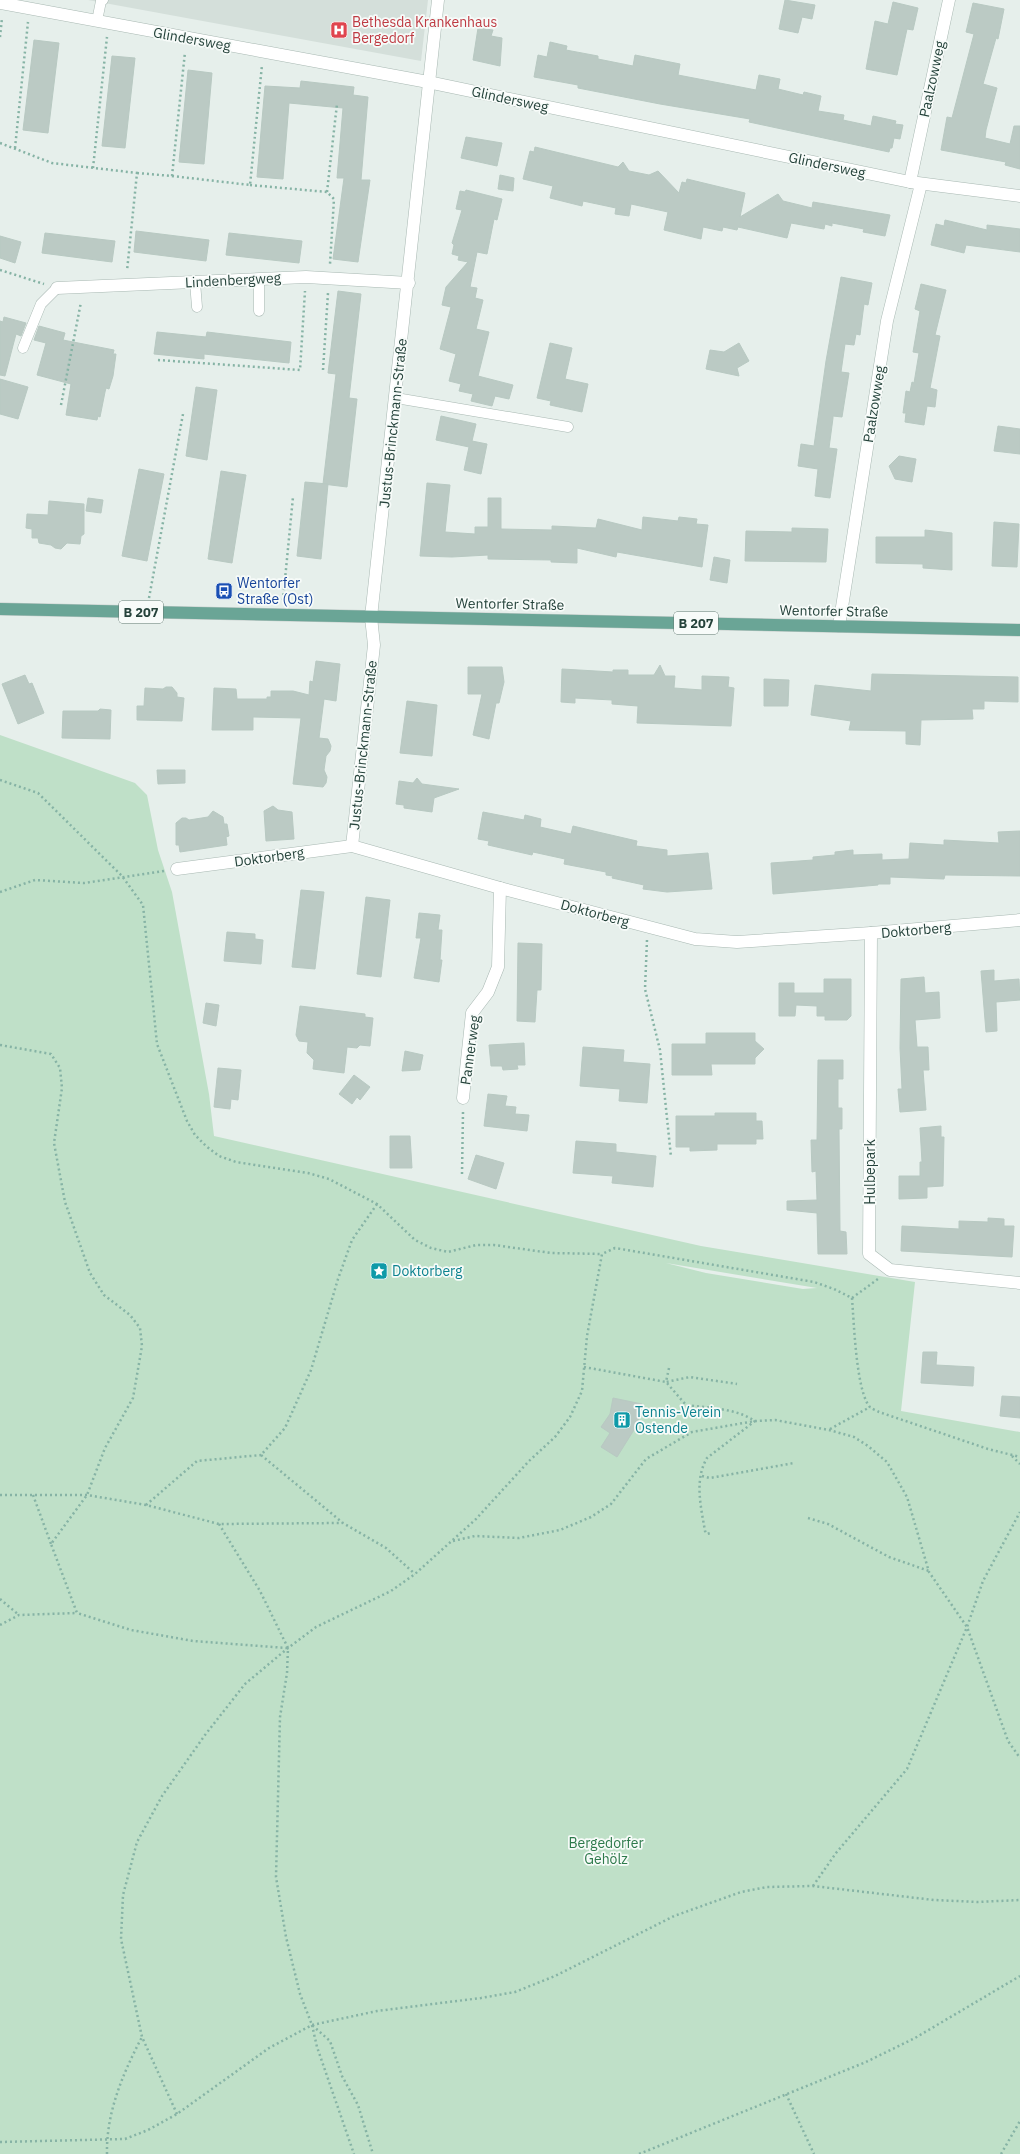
<svg xmlns="http://www.w3.org/2000/svg" width="1020" height="2154" font-family="'IBM Plex Sans',sans-serif">
  <style>
    .built { fill: #d4dfda }
    .green { fill: #bfe0c8; fill-rule: evenodd }
    .building { fill: #bbcac4; stroke: #b8c9c2 }
    .lines { fill: none; stroke-linecap: round; stroke-linejoin: round }
    .lane-casing { stroke: #a8b8b2; stroke-width: 11 }
    .street-casing { stroke: #a8b8b2; stroke-width: 13 }
    .primary-casing { stroke: #c2cac8; stroke-width: 13 }
    .path { stroke: #86b3a5; stroke-width: 2.5; stroke-dasharray: 2 3; stroke-linecap: butt }
    .lane { stroke: #fff; stroke-width: 10 }
    .street { stroke: #fff; stroke-width: 12 }
    .primary { stroke: #6aa596; stroke-width: 12 }
    .labels { text-anchor: middle; dominant-baseline: central; stroke-width: 3.5; stroke-linejoin: round; paint-order: stroke }
    .shield { fill: #f7fbf9; stroke: #637a73; stroke-width: 1 }
    .shield-label { font-size: 13px; font-weight: bold; fill: #24423a }
    .health-label { font-size: 14px; fill: #be3a42; stroke: #f7fbf9; text-anchor: start }
    .street-label { font-size: 14px; fill: #24423a; stroke: #f7fbf9 }
    .transit-label { font-size: 14px; fill: #164399; stroke: #f7fbf9; text-anchor: start }
    .culture-label { font-size: 14px; fill: #0d838f; stroke: #f7fbf9; text-anchor: start }
    .park-label { font-size: 14px; fill: #2d7a4b; stroke: #f7fbf9 }
  </style>
  <rect width="100%" height="100%" fill="#e6efeb"/>
  <!-- built -->
  <path class="built" d="M88,0H428L421,61Z"/>
  <!-- green -->
  <path class="green" d="M0,735L135,783L147,795L158,850L172,892L209,1094L214,1136L701,1246L915,1282L901,1411L1020,1432V2154H0ZM666,1263L817,1288L803,1289L706,1273Z"/>
  <!-- building -->
  <g class="building">
    <path d="M785,0L815,5L812,19L802,17L798,33L779,29Z"/>
    <path d="M893,2L918,8L913,30L907,29L897,75L866,69L875,21L888,24Z"/>
    <path d="M973,3L1004,9L998,39L996,38L983,84L997,88L986,130L985,138L1010,144L1014,126H1020V169L1005,165L1006,162L941,150L947,117L952,118L974,34L966,32Z"/>
    <path d="M478,28L493,30L491,36L502,38L500,66L473,60Z"/>
    <path d="M34,40L59,43L48,133L23,130Z"/>
    <path d="M550,42L567,46L566,50L598,56V59L633,66L635,55L680,64L678,75L756,90L759,75L780,79L778,89L803,95L804,92L821,96L818,111L844,115L843,120L871,126L873,116L896,121L895,124L903,125L900,139L894,138L892,148H890L889,152L749,122L750,119L660,104L578,88V85L534,77L538,55L547,57Z"/>
    <path d="M112,56L135,58L125,148L102,146Z"/>
    <path d="M188,70L212,73L204,164L179,162Z"/>
    <path d="M301,81L354,87L353,95L368,97L361,180H370L358,262L333,259L344,178H337L343,108L289,103L283,179L257,177L265,86L300,88Z"/>
    <path d="M466,137L502,143L497,166L461,158Z"/>
    <path d="M535,147L618,167L623,162L629,171L649,175L658,171L679,193L682,182L686,183L687,179L745,193L740,217L778,194L783,201L812,208L813,202L890,215L885,236L863,232L864,229L832,223V226L825,224L824,229L791,223L787,238L738,227L737,230L723,227L722,231L703,227L701,239L664,230L668,212L631,204L629,216L615,214L616,208L583,201L582,206L550,198L553,186L523,179L530,151L534,152Z"/>
    <path d="M500,175L514,178L513,191L498,189Z"/>
    <path d="M466,190L502,199L497,220L494,219L487,254L477,252L470,287L477,288L475,298L483,300L476,329L489,332L478,376L513,385L509,399L495,396L492,406L471,401L473,394L459,391L461,384L449,381L456,354L440,349L451,307L442,305L446,287L468,262L458,260L459,256L452,254L454,245L452,243L462,210L456,209L460,191L465,192Z"/>
    <path d="M945,220L987,230V225L1020,229V252L966,245L964,253L931,245L936,224L944,226Z"/>
    <path d="M136,231L209,240L206,261L134,252Z"/>
    <path d="M45,233L115,241L112,262L42,253Z"/>
    <path d="M229,233L302,241L299,263L226,255Z"/>
    <path d="M0,236L21,242L15,263L0,258Z"/>
    <path d="M841,277L872,283L868,305L864,304L860,335L856,334L854,345L845,344L841,372L849,373L842,417L833,416V418L829,448L837,449L830,498L815,496L818,469L798,466L801,444L814,446L826,361Z"/>
    <path d="M921,284L946,290L935,335L940,336L930,388L937,390L935,407L927,406L924,425L905,422L906,413H903L906,391L910,392L912,382L914,383L919,353L913,352L920,311L915,309Z"/>
    <path d="M338,291L361,294L349,398L357,399L347,487L323,484L336,374L328,373Z"/>
    <path d="M4,317L26,323L21,336L16,334L5,376L0,375V321L3,322Z"/>
    <path d="M39,326L65,333L63,340L114,350L113,354H116L113,376L109,389L106,388L105,392L100,417L98,416L97,420L66,415L71,384L37,375L46,343L34,340Z"/>
    <path d="M157,332L206,337L207,332L291,342L289,363L204,354V359L154,354Z"/>
    <path d="M550,343L572,348L565,379L588,384L582,412L550,405L551,401L537,398Z"/>
    <path d="M739,343L749,361L737,368L739,376L706,369L710,350L724,352Z"/>
    <path d="M0,379L28,387L18,419L0,414Z"/>
    <path d="M196,387L217,390L207,460L186,456Z"/>
    <path d="M441,416L476,424L472,441L487,444L481,474L464,470L469,447L436,440Z"/>
    <path d="M998,426L1020,429V454L994,451Z"/>
    <path d="M899,456L916,459L912,482L895,479L889,466Z"/>
    <path d="M139,469L164,474L147,561L122,556Z"/>
    <path d="M221,471L246,475L232,563L208,559Z"/>
    <path d="M305,482L328,484L321,559L297,556Z"/>
    <path d="M427,483L450,485L445,532L475,534V527H488V498H501V529L552,530V526L596,528L598,519L642,530L643,517L678,521L679,517L697,519L696,524L708,525L702,567L617,552L616,557L577,548V563L551,562V560L488,559V555L452,557L420,556Z"/>
    <path d="M88,498L103,500L101,513L86,511Z"/>
    <path d="M49,501L84,504V534L81,536L80,544L67,543L61,549L55,548L51,545L39,543L38,538H32V529L26,528L27,514L48,515Z"/>
    <path d="M994,522L1019,524L1017,567L992,566Z"/>
    <path d="M792,528L828,529L826,562L745,561L746,531L792,532Z"/>
    <path d="M925,530L952,533V570L923,568V564L876,563V537H925Z"/>
    <path d="M714,557L730,560L727,583L710,580Z"/>
    <path d="M316,661L340,664L336,701L324,699L319,738L328,739L331,746L330,751L326,756L324,770L327,777L326,783L323,787L293,784L301,718L253,717V730H212L214,688L236,689L237,699H267V697H271V691H293L309,695L310,681L313,682Z"/>
    <path d="M660,665L665,676H675L674,688L702,690V676L729,677L728,687L734,688L731,726L637,723L638,706L612,704V700L575,698V703L561,702L562,669L613,672V670H628V675H654Z"/>
    <path d="M468,667H502L504,682L499,703H496L489,739L473,735L482,694H468Z"/>
    <path d="M872,674L1018,677V702L984,701V709H972L973,719L921,720L920,745L906,744V731L849,730L851,721L811,715L815,685L871,691Z"/>
    <path d="M25,675L29,684L32,683L44,713L18,724L2,684Z"/>
    <path d="M764,679L789,680L788,706H764Z"/>
    <path d="M166,687H172L177,693V697L184,698L182,721L137,720V706H144L145,688L163,689Z"/>
    <path d="M407,701L437,705L432,756L400,753Z"/>
    <path d="M100,709L111,710L110,739L62,738L63,711H98Z"/>
    <path d="M157,770H185V783L158,784Z"/>
    <path d="M417,778L422,784L459,789L434,798L432,812L404,808V805L396,804L399,781L413,783Z"/>
    <path d="M273,806L278,810L292,812L294,839L266,841L264,811Z"/>
    <path d="M213,811L223,817L224,824H227L229,836L226,837L227,845L180,852L179,845H176V823L182,818H186L189,820L208,817Z"/>
    <path d="M483,812L524,820L525,815L541,819L540,827L571,834L573,826L598,832L637,841L636,846L667,850V856L708,853L712,889L667,892L643,889L644,885L612,878L613,876L606,875V872L564,864L565,859L533,852L532,855L488,845L489,841L478,839Z"/>
    <path d="M1020,831V876L945,875L944,879L890,877V884H878V885L773,894L771,863L813,860V857L835,855V852L853,850V855L882,854V860L909,859L910,843L944,845V840L999,843L998,832Z"/>
    <path d="M301,890L324,892L315,969L292,967Z"/>
    <path d="M366,897L390,900L381,977L357,974Z"/>
    <path d="M419,913L440,915L438,930H442L440,960H442L439,982L414,978L421,938H416Z"/>
    <path d="M227,932L255,934V939L263,940L261,964L224,961Z"/>
    <path d="M518,943L542,944L541,990H537L535,1022L517,1021Z"/>
    <path d="M994,970V981L1019,979L1020,1000L996,1002L997,1031L986,1032L981,971Z"/>
    <path d="M924,977L925,993L939,992L940,1018L915,1020L917,1047H928L929,1070H923L926,1110L900,1112L898,1089H902L900,1048L901,979Z"/>
    <path d="M824,979H851V1016L847,1020H825V1016H817V1006L796,1005L795,1016H779V983H794V993H824Z"/>
    <path d="M206,1003L219,1005L216,1026L203,1023Z"/>
    <path d="M300,1006L365,1014V1017L373,1018L370,1046L360,1045L357,1048L347,1047L344,1073L313,1069L314,1060L307,1053L308,1042L299,1041L296,1035Z"/>
    <path d="M706,1033H755V1041L764,1049L755,1058V1064H711L712,1075H672V1044H706Z"/>
    <path d="M524,1043L525,1065H517L518,1069L503,1070L502,1066H491L489,1045Z"/>
    <path d="M583,1047L624,1050L623,1062L650,1064L647,1103L619,1101L620,1089L580,1086Z"/>
    <path d="M405,1051L423,1055L420,1070L402,1071Z"/>
    <path d="M818,1060H843V1079H838V1108H842V1129H839L840,1231L846,1232L847,1254H818L817,1213L787,1210V1201L817,1200L816,1171L812,1172L811,1140H817Z"/>
    <path d="M218,1068L241,1070L238,1100L231,1099L230,1109L214,1107Z"/>
    <path d="M354,1075L370,1087L360,1100L357,1097L352,1104L339,1094Z"/>
    <path d="M488,1094L507,1096L505,1106L516,1107L515,1114L529,1115L527,1131L484,1126Z"/>
    <path d="M715,1113H756V1121H762L763,1139H756V1144H717V1150L690,1151V1147H676V1116H715Z"/>
    <path d="M941,1126V1137H944L943,1186L927,1187V1198L899,1199V1176H920V1162H922L920,1128Z"/>
    <path d="M390,1136H410L412,1168H390Z"/>
    <path d="M576,1141L616,1144V1152L656,1156L653,1187L612,1183L613,1176L573,1173Z"/>
    <path d="M476,1155L504,1163L496,1189L468,1179Z"/>
    <path d="M988,1218L1004,1219V1226H1014L1012,1257L901,1251L902,1226L959,1229V1221L988,1222Z"/>
    <path d="M923,1352H937L936,1365L974,1367L973,1386L921,1383Z"/>
    <path d="M1002,1396L1020,1397V1418L1000,1416Z"/>
    <path d="M613,1398L642,1404L637,1425L617,1457L601,1447L610,1433L601,1427L610,1414Z"/>
  </g>
  <g class="lines">
    <defs>
      <g id="lane">
        <path d="M97,21L101,1L103,0"/>
        <path d="M259,279V311"/>
        <path d="M195,282L197,307"/>
        <path d="M23,348L41,304L57,288"/>
        <path d="M396,398L568,427"/>
      </g>
      <g id="street">
        <path d="M0,3L428,82L910,182L1020,196"/>
        <path d="M910,182L949,0"/>
        <path d="M57,288L306,277L409,283"/>
        <path d="M839,626L887,321L921,184"/>
        <path d="M352,846L374,645L371,617L438,0"/>
        <path d="M177,869L352,846L500,888L695,939L737,942L871,933L1020,920"/>
        <path d="M871,933L869,1254L890,1270L1020,1283"/>
        <path d="M463,1098L472,1013L488,992L498,967L500,888"/>
      </g>
      <path id="primary" d="M0,609L1020,630"/>
    </defs>
    <!-- lane casing -->
    <use href="#lane" class="lane-casing"/>
    <!-- street casing -->
    <use href="#street" class="street-casing"/>
    <!-- primary casing -->
    <use href="#primary" class="primary-casing"/>
    <!-- path -->
    <g class="path">
      <path d="M0,37L2,18"/>
      <path d="M0,143L52,163L137,173L127,271"/>
      <path d="M15,148L28,22"/>
      <path d="M93,168L107,37"/>
      <path d="M137,173L172,176L185,52"/>
      <path d="M172,176L250,185L262,65"/>
      <path d="M250,185L327,192L334,199L330,264"/>
      <path d="M327,192L337,104"/>
      <path d="M0,270L44,284"/>
      <path d="M158,360L300,370L305,291"/>
      <path d="M323,370L328,293"/>
      <path d="M61,405L81,302"/>
      <path d="M149,598L183,414"/>
      <path d="M283,600L293,497"/>
      <path d="M0,780L38,793L122,876L143,905L157,1044L187,1121L195,1135L206,1146L219,1156L236,1162L308,1173L329,1179L377,1204L415,1240L431,1248L448,1252L476,1245H494L551,1253L602,1254"/>
      <path d="M0,892L35,880L84,883L164,871"/>
      <path d="M647,940L645,989L660,1050L671,1157"/>
      <path d="M0,1045L51,1054L60,1068L62,1088L54,1143L65,1202L90,1273L104,1295L130,1315L140,1328L142,1346L133,1398L105,1448L87,1495L51,1544L77,1613L131,1630L193,1641L287,1648"/>
      <path d="M462,1174L463,1112"/>
      <path d="M377,1204L352,1240L338,1279L311,1370L285,1428L261,1455L343,1523L386,1548L415,1574"/>
      <path d="M852,1298C854,1323 856,1388 869,1406C871,1409 876,1410 879,1412L988,1449L1020,1457"/>
      <path d="M584,1367L666,1382L686,1405C709,1408 735,1408 755,1421L707,1458C694,1480 701,1507 705,1531L707,1534L711,1533"/>
      <path d="M669,1368L666,1382L690,1377L737,1384"/>
      <path d="M830,1429L870,1407"/>
      <path d="M1012,1456L1020,1464"/>
      <path d="M702,1476L710,1478L794,1463"/>
      <path d="M0,1495H87L146,1505L219,1524L342,1523"/>
      <path d="M33,1495L51,1544"/>
      <path d="M146,1505L197,1461L261,1455"/>
      <path d="M808,1518L828,1524L889,1557L929,1571"/>
      <path d="M219,1524L260,1591L288,1648L287,1673L280,1717L276,1877L286,1937L300,1994L312,2025L330,2041L342,2076L358,2105L373,2154"/>
      <path d="M453,1541L475,1536L519,1538L560,1530L591,1517L611,1504L646,1459L692,1432L755,1421L775,1420L829,1430L854,1437L868,1446L887,1462L907,1497L929,1572L967,1627L1008,1741L1020,1758"/>
      <path d="M0,1599L19,1615"/>
      <path d="M0,1625L19,1615L77,1613"/>
      <path d="M813,1886L836,1853L907,1769L967,1627L983,1581L1020,1512"/>
      <path d="M312,2025L317,2047L354,2154"/>
      <path d="M786,2094L814,2154"/>
      <path d="M177,2114L142,2037L121,1939L123,1895L137,1842L162,1796L205,1735L245,1684L288,1648L316,1627L391,1591L415,1574L476,1519L529,1461L555,1437L570,1417L582,1391L587,1336L602,1254L615,1248L814,1282L834,1289L852,1298L878,1279"/>
      <path d="M0,2142L125,2139L148,2130L177,2114L269,2048L312,2025L377,2011L481,1998L515,1992L555,1976L674,1916L741,1892L767,1887L813,1886L934,1900L978,1902L1020,1900"/>
      <path d="M107,2154C106,2113 123,2073 142,2037"/>
      <path d="M639,2154L866,2062L915,2038L1020,1976"/>
      <path d="M1001,2154L1020,2121"/>
    </g>
    <!-- lane -->
    <use href="#lane" class="lane"/>
    <!-- street -->
    <use href="#street" class="street"/>
    <!-- primary -->
    <use href="#primary" class="primary"/>
  </g>
  <!-- icons -->
  <defs>
    <symbol id="hospital-square" viewBox="-11 -11 22 22"><rect x="-9" y="-9" width="18" height="18" rx="4" fill="#e0444e" stroke="#f7fbf9"/><path d="M-5-5h3v3.5h4V-5h3V5h-3V1.5h-4V5h-3Z" fill="#fff"/></symbol>
    <symbol id="bus-square" viewBox="-11 -11 22 22"><rect x="-9" y="-9" width="18" height="18" rx="4" fill="#1a4fb4" stroke="#f7fbf9"/><path d="M-5-6H5V4H4V6H2V4H-2V6H-4V4H-5ZM-3.5-4V0h7V-4ZM-3.5 1.2v1.5H-2V1.2ZM2 1.2v1.5H3.5V1.2Z" fill="#fff"/></symbol>
    <symbol id="sight-square" viewBox="-11 -11 22 22"><rect x="-9" y="-9" width="18" height="18" rx="4" fill="#0f9aa8" stroke="#f7fbf9"/><path d="M0-6L1.8-2.2L6-1.7L2.9 1.2L3.7 5.4L0 3.3L-3.7 5.4L-2.9 1.2L-6-1.7L-1.8-2.2Z" fill="#fff"/></symbol>
    <symbol id="building-square" viewBox="-11 -11 22 22"><rect x="-9" y="-9" width="18" height="18" rx="4" fill="#0f9aa8" stroke="#f7fbf9"/><path d="M-4-6H4V6H1V3H-1V6H-4ZM-2.5-4.3h1.7v1.8h-1.7ZM.8-4.3h1.7v1.8H.8ZM-2.5-1h1.7V.8h-1.7ZM.8-1h1.7V.8H.8Z" fill="#fff"/></symbol>
  </defs>
  <g fill-rule="evenodd">
    <use href="#hospital-square" x="329" y="20" width="20" height="20"/>
    <use href="#bus-square" x="214" y="581" width="20" height="20"/>
    <use href="#sight-square" x="369" y="1261" width="20" height="20"/>
    <use href="#building-square" x="612" y="1410" width="20" height="20"/>
  </g>
  <g class="labels">
    <!-- shield labels -->
    <g class="shield">
      <rect x="119" y="601" width="44" height="22" rx="3"/>
      <rect x="674" y="612" width="44" height="22" rx="3"/>
    </g>
    <g class="shield-label">
      <text x="141" y="612">B 207</text>
      <text x="696" y="623">B 207</text>
    </g>
    <!-- health labels -->
    <g class="health-label">
      <text x="352" y="22">Bethesda Krankenhaus<tspan x="352" dy="16">Bergedorf</tspan></text>
    </g>
    <!-- street labels -->
    <g class="street-label">
      <text transform="translate(192 39) rotate(10)">Glindersweg</text>
      <text transform="translate(932 79) rotate(-78)">Paalzowweg</text>
      <text transform="translate(510 99) rotate(12)">Glindersweg</text>
      <text transform="translate(827 165) rotate(12)">Glindersweg</text>
      <text transform="translate(233 280) rotate(-3)">Lindenbergweg</text>
      <text transform="translate(874 404) rotate(-81)">Paalzowweg</text>
      <text transform="translate(393 423) rotate(-84)">Justus-Brinckmann-Straße</text>
      <text transform="translate(510 604) rotate(1)">Wentorfer Straße</text>
      <text transform="translate(834 611) rotate(1)">Wentorfer Straße</text>
      <text transform="translate(363 745) rotate(-84)">Justus-Brinckmann-Straße</text>
      <text transform="translate(269 857) rotate(-8)">Doktorberg</text>
      <text transform="translate(595 913) rotate(15)">Doktorberg</text>
      <text transform="translate(916 930) rotate(-5)">Doktorberg</text>
      <text transform="translate(470 1050) rotate(-82)">Pannerweg</text>
      <text transform="translate(870 1172) rotate(-90)">Hulbepark</text>
    </g>
    <!-- transit labels -->
    <g class="transit-label">
      <text x="237" y="583">Wentorfer<tspan x="237" dy="16">Straße (Ost)</tspan></text>
    </g>
    <!-- culture labels -->
    <g class="culture-label">
      <text x="392" y="1271">Doktorberg</text>
      <text x="635" y="1412">Tennis-Verein<tspan x="635" dy="16">Ostende</tspan></text>
    </g>
    <!-- park labels -->
    <g class="park-label">
      <text x="606" y="1843">Bergedorfer<tspan x="606" dy="16">Gehölz</tspan></text>
    </g>
  </g>
</svg>
